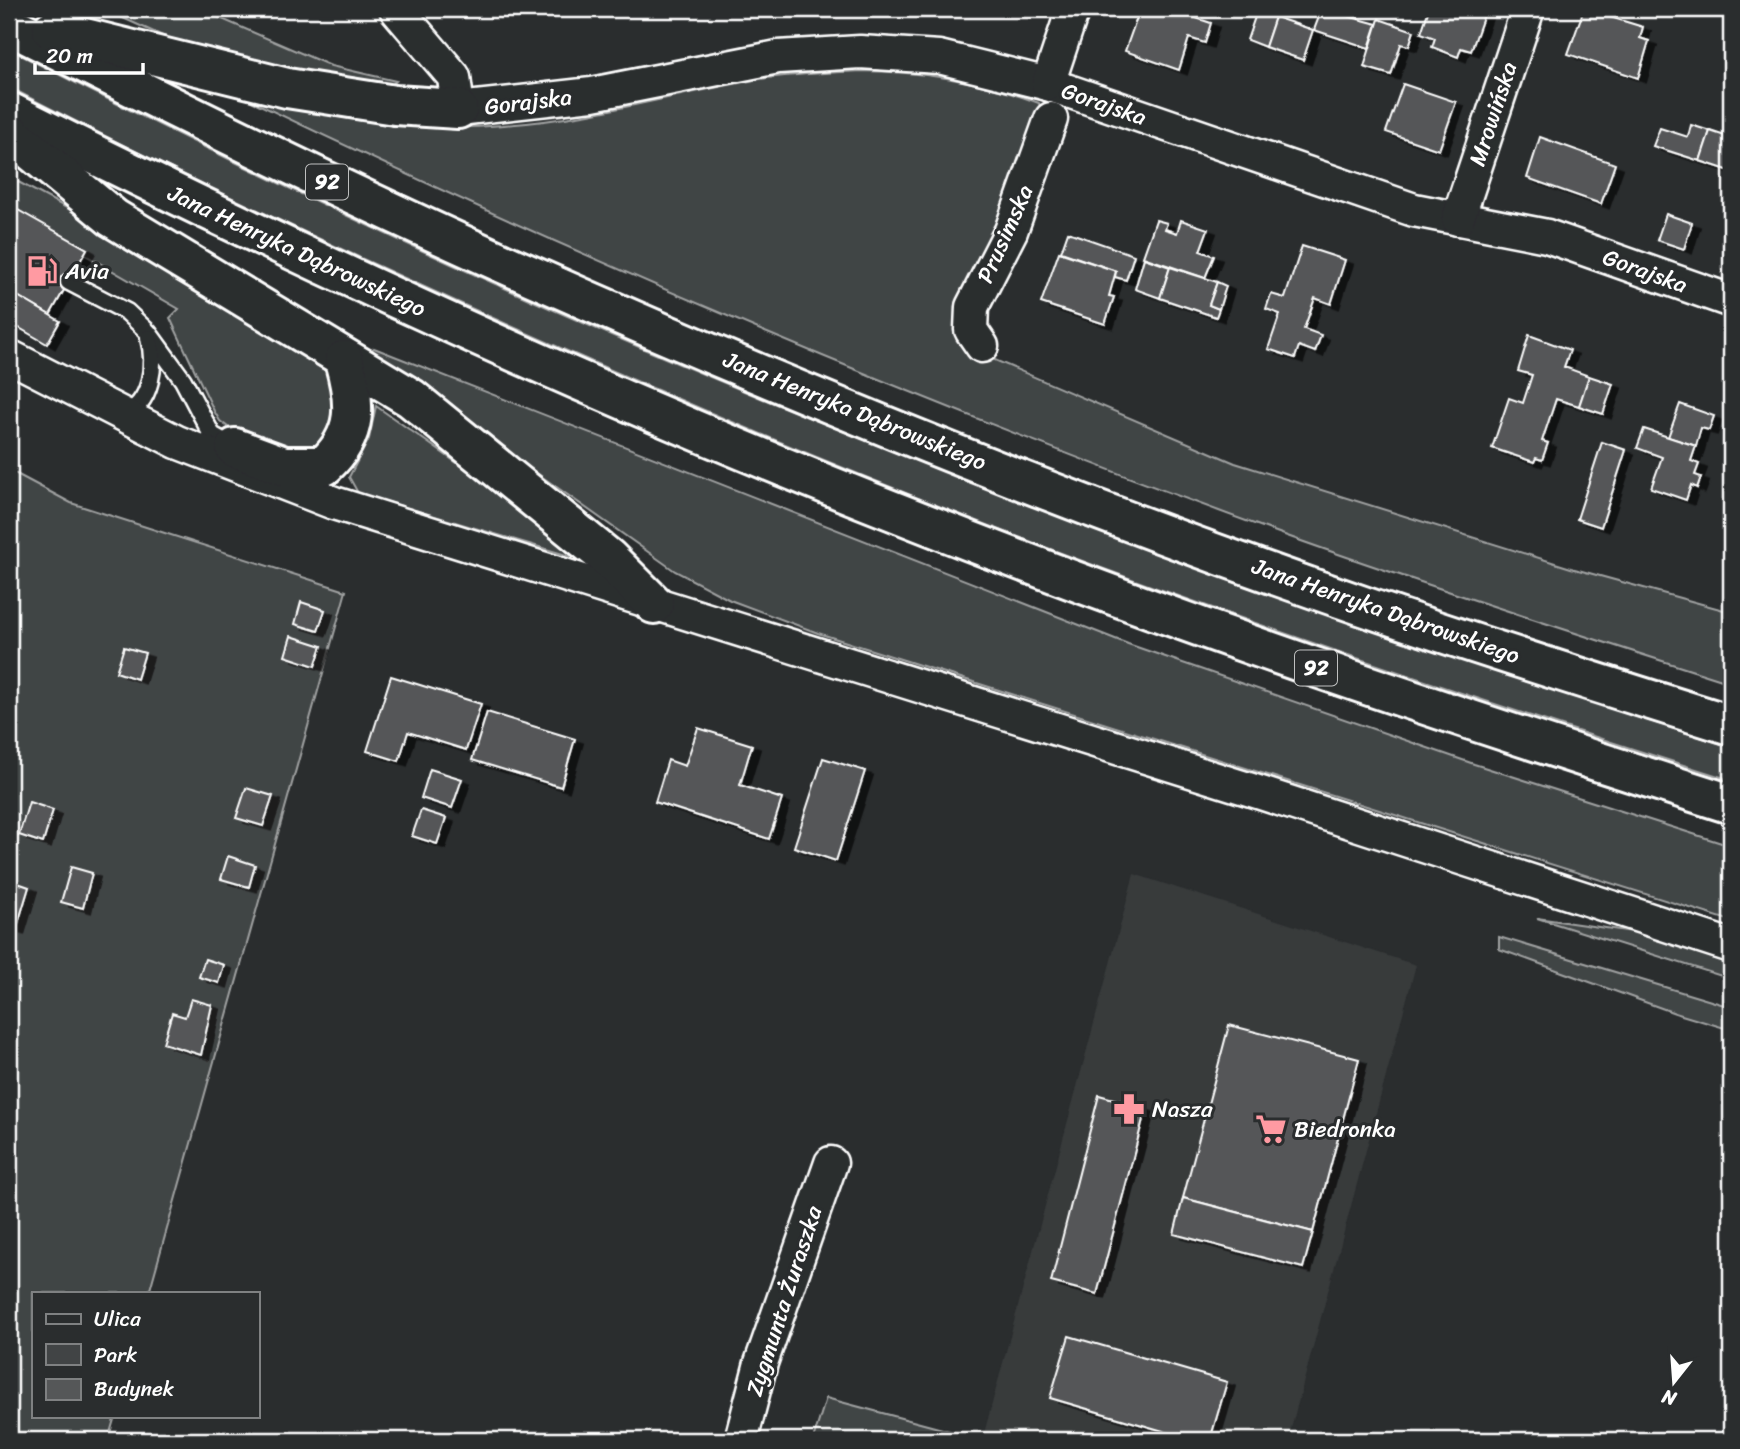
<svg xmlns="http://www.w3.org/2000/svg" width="1740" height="1449" font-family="Sriracha,sans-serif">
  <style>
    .built { fill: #373a3b }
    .green { fill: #414445; stroke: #a0a2a2; stroke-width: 2 }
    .building { fill: #555758; stroke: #fff; stroke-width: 2; filter: url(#shadow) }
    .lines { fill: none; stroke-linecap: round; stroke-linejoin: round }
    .lane-casing { stroke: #fff; stroke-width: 21 }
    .street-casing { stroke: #fff; stroke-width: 37 }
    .primary-casing { stroke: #fff; stroke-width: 44 }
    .lane { stroke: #2a2d2e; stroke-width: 16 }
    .street { stroke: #2a2d2e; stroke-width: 32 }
    .primary { stroke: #2a2d2e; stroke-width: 38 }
    .labels { text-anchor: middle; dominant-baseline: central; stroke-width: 6; stroke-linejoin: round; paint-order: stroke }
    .shield { fill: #2a2d2e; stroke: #bfc0c0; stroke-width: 2 }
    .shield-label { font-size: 21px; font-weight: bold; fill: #fff }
    .street-label { font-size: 23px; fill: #fff; stroke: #2a2d2e }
    .poi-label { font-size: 23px; fill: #fff; stroke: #2a2d2e; text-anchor: start }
  </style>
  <defs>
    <filter id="shadow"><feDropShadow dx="8" dy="4.5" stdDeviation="0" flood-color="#0009"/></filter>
  </defs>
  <rect width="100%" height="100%" fill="#2a2d2e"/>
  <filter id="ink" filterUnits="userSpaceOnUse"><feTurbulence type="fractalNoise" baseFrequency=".0143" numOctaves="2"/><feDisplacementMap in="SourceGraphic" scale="14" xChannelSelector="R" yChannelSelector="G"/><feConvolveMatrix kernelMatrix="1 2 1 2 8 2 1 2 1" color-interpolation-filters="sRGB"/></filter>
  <g filter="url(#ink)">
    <!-- built -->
    <path class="built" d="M1134,874L1416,965L1288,1440H995L983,1437Z"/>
    <!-- green -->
    <g class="green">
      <path d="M103,9H199L331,66L396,81L385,90L374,89L176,42Z"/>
      <path d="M9,49C181,137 355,222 531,300C922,473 1324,618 1731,747V780C1515,712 1299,641 1085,562C849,474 616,375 387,270C260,212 133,152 9,87Z"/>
      <path d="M861,71C920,71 983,82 1039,103L1040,108L963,312L983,355L1235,463L1571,568L1731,612V683C1588,637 1445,592 1304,542C942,412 589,263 243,97L242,94C331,119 411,133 504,125C591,119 675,94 760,79C794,74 827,73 861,71Z"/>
      <path d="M9,177L119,236L326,371L331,376L338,413L322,443L300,452L236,433L220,421L214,411L170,318L179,309L9,211Z"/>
      <path d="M374,348L1128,644L1474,764L1731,846V921L818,633L730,600L675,571L373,357L370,351Z"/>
      <path d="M376,406L603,566L358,493L349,477L369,439Z"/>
      <path d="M9,470L71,503L346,591L149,1293H33V1416H115L108,1440H9Z"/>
      <path d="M1537,918L1640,933L1731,961V979Z"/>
      <path d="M1499,937L1731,1007V1030L1675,1013L1499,949Z"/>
      <path d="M826,1398L980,1439L813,1440Z"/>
    </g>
    <!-- building -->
    <g class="building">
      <path d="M1140,9H1169L1211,23L1205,43L1189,38L1179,70L1125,51Z"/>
      <path d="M1322,9L1377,24L1369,48L1314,30Z"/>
      <path d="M1429,9H1486L1471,51L1461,48L1458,57L1432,47L1435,38L1421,33Z"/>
      <path d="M1584,9L1643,27L1640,38L1649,41L1638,78L1568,54Z"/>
      <path d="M1257,11L1275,17L1265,47L1247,40Z"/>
      <path d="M1275,17L1313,30L1303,60L1265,47Z"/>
      <path d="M1379,19L1414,31L1409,46L1401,44L1391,75L1364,67Z"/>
      <path d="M1403,84L1456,102L1439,150L1386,132Z"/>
      <path d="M1691,125L1710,131L1700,161L1653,146L1660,128L1688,137Z"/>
      <path d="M1710,131L1731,138L1730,171L1700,161Z"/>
      <path d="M1540,137L1615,164L1601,204L1527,178Z"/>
      <path d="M9,205L87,249L50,315L9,291Z"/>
      <path d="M1666,214L1692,223L1684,249L1657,240Z"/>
      <path d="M1156,220L1167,223L1165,229L1177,233L1181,220L1208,229L1200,251L1214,256L1205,278L1143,257Z"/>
      <path d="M1731,221V244L1724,241Z"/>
      <path d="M1068,232L1134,255L1126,280L1115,277L1116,271L1061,252Z"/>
      <path d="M1302,246L1345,260L1331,304L1315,298L1304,329L1321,335L1315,352L1299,346L1295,358L1268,349L1280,314L1266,309L1271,294L1285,298Z"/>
      <path d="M1059,252L1116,271L1109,296L1114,297L1105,324L1041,303Z"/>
      <path d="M1144,258L1170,267L1160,298L1135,289Z"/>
      <path d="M1170,267L1217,282L1209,305L1219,309L1216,317L1160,298Z"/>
      <path d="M1217,282L1226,286L1219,309L1209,305Z"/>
      <path d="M9,291L60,321L47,344L9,322Z"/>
      <path d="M1529,335L1570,350L1564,367L1589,376L1579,406L1556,399L1542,441L1548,443L1542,460L1536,458L1534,462L1492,448L1509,398L1523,403L1532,375L1518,371Z"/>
      <path d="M1589,376L1613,384L1603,414L1579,406Z"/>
      <path d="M1680,404L1714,416L1709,430L1701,428L1696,446L1668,437Z"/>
      <path d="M1644,429L1696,446L1691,461L1699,464L1695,475L1701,477L1697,488L1691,485L1686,500L1651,488L1662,457L1637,448Z"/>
      <path d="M1602,442L1626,450L1601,527L1577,519Z"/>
      <path d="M301,602L325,610L318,631L295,624Z"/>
      <path d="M291,636L322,646L315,666L285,656Z"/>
      <path d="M124,647L145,653L137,679L116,672Z"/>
      <path d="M391,676L481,704L466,750L408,732L399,761L367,751Z"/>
      <path d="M487,712L575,739L561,787L472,760Z"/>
      <path d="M698,728L752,745L740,785L782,799L769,839L655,802L668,760L685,766Z"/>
      <path d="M823,758L865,771L836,861L794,847Z"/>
      <path d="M430,769L462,779L452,808L421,798Z"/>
      <path d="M246,788L273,796L263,826L236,818Z"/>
      <path d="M29,802L53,810L43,843L19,835Z"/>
      <path d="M421,810L446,818L437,844L412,836Z"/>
      <path d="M228,856L255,865L249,887L221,879Z"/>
      <path d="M71,867L92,873L83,908L61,902Z"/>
      <path d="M9,880L29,887L16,930L9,928Z"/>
      <path d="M205,959L224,965L219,983L199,977Z"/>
      <path d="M191,999L212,1005L201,1055L163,1043L172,1013L185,1017Z"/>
      <path d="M1229,1025L1359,1059L1313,1232L1183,1198Z"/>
      <path d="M1099,1095L1146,1108L1097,1294L1051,1282Z"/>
      <path d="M1183,1198L1313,1232L1303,1268L1174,1234Z"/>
      <path d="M1069,1336L1227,1382L1210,1440H1194L1050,1398Z"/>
    </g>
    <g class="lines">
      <defs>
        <g id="lane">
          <path d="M69,282L127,312L148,332L183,380L212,435L235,448"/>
          <path d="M123,414C152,405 156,364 149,338"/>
        </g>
        <g id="street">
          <path d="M396,9L454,77L458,109L592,94L778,57L860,52L939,57L1048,84L1414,210L1547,236L1731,301"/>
          <path d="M1048,84L1073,9"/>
          <path d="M1458,219L1528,9"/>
          <path d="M982,346L971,330L972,307L1011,231L1051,119"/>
          <path d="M9,356L177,442L334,503L1261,793L1731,946"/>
          <path d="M741,1440L761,1363L831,1163"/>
        </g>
        <g id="primary">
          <path d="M9,25C182,112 355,198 532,276C805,397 1084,510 1366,607C1487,649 1609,687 1731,725"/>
          <path d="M52,30L287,88L395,105L458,109"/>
          <path d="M9,112C304,260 604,398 911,518C1181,625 1455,717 1731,804"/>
          <path d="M9,132L113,218L411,398L608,558L654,604"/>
          <path d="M235,448L284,466H324C359,434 356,403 344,360"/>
        </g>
      </defs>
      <!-- lane casing -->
      <use href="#lane" class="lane-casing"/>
      <!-- street casing -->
      <use href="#street" class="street-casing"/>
      <!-- primary casing -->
      <use href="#primary" class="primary-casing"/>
      <!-- lane -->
      <use href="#lane" class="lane"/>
      <!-- street -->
      <use href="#street" class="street"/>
      <!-- primary -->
      <use href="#primary" class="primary"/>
    </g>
  </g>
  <!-- icons -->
  <defs>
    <symbol id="fuel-bare" viewBox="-9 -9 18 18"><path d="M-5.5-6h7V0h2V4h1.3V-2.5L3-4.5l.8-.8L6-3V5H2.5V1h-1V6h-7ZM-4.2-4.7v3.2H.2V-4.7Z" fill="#ff9aa2" stroke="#2a2d2e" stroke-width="2.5" paint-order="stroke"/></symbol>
    <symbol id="pharmacy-bare" viewBox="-9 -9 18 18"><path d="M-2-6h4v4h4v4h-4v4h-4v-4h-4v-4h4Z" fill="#ff9aa2" stroke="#2a2d2e" stroke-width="2.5" paint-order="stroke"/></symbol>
    <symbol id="supermarket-bare" viewBox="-9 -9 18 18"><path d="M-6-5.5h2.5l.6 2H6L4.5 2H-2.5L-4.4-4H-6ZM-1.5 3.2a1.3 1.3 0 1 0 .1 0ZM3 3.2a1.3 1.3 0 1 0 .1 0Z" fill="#ff9aa2" stroke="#2a2d2e" stroke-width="2.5" paint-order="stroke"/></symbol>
  </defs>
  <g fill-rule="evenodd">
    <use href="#fuel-bare" x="20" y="249" width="44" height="44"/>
    <use href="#pharmacy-bare" x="1107" y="1087" width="44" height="44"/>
    <use href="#supermarket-bare" x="1249" y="1107" width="44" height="44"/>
  </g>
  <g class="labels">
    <!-- shield labels -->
    <g class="shield">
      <rect x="306" y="164.5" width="42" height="35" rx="5"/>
      <rect x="1295" y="650.5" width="42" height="35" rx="5"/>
    </g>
    <g class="shield-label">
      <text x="327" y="182">92</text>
      <text x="1316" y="668">92</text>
    </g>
    <!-- street labels -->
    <g class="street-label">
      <text transform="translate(528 102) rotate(-7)">Gorajska</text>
      <text transform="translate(1104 104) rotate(19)">Gorajska</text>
      <text transform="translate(1493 114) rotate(-72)">Mrowińska</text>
      <text transform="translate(1005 234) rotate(-66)">Prusimska</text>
      <text transform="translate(297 251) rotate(25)">Jana Henryka Dąbrowskiego</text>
      <text transform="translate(1645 271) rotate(20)">Gorajska</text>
      <text transform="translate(855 411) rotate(22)">Jana Henryka Dąbrowskiego</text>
      <text transform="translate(1386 611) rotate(19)">Jana Henryka Dąbrowskiego</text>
      <text transform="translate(784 1301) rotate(-72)">Zygmunta Żuraszka</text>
    </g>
    <!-- poi labels -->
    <g class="poi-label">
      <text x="65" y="271">Avia</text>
      <text x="1152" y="1109">Nasza</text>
      <text x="1294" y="1129">Biedronka</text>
    </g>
  </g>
  <!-- margin -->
  <rect width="1740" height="1449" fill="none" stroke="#2a2d2e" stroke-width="35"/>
  <rect x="18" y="18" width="1705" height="1414" fill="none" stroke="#fff" stroke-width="2.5" filter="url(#ink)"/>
  <!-- legend -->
  <rect x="32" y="1292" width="228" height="126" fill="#2a2d2e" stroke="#7f8182" stroke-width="2"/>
  <rect x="46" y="1314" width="35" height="10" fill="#2a2d2e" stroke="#7f8182" stroke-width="2"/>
  <text x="94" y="1326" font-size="21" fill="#ffffff">Ulica</text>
  <rect x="46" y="1344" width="35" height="21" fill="#414445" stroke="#7f8182" stroke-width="2"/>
  <text x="94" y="1362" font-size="21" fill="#ffffff">Park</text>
  <rect x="46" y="1379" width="35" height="21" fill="#555758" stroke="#7f8182" stroke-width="2"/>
  <text x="94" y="1396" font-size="21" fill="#ffffff">Budynek</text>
  <!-- north arrow -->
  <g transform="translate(1674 1382) rotate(197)" stroke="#2a2d2e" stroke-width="5" paint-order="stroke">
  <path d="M0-5L12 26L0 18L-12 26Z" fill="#ffffff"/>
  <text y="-10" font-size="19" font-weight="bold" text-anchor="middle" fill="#ffffff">N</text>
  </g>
  <!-- scale -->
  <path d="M35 63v10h108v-10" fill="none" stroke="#ffffff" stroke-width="3.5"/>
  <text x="46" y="63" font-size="21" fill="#ffffff" stroke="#2a2d2e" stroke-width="5" paint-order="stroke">20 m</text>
</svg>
